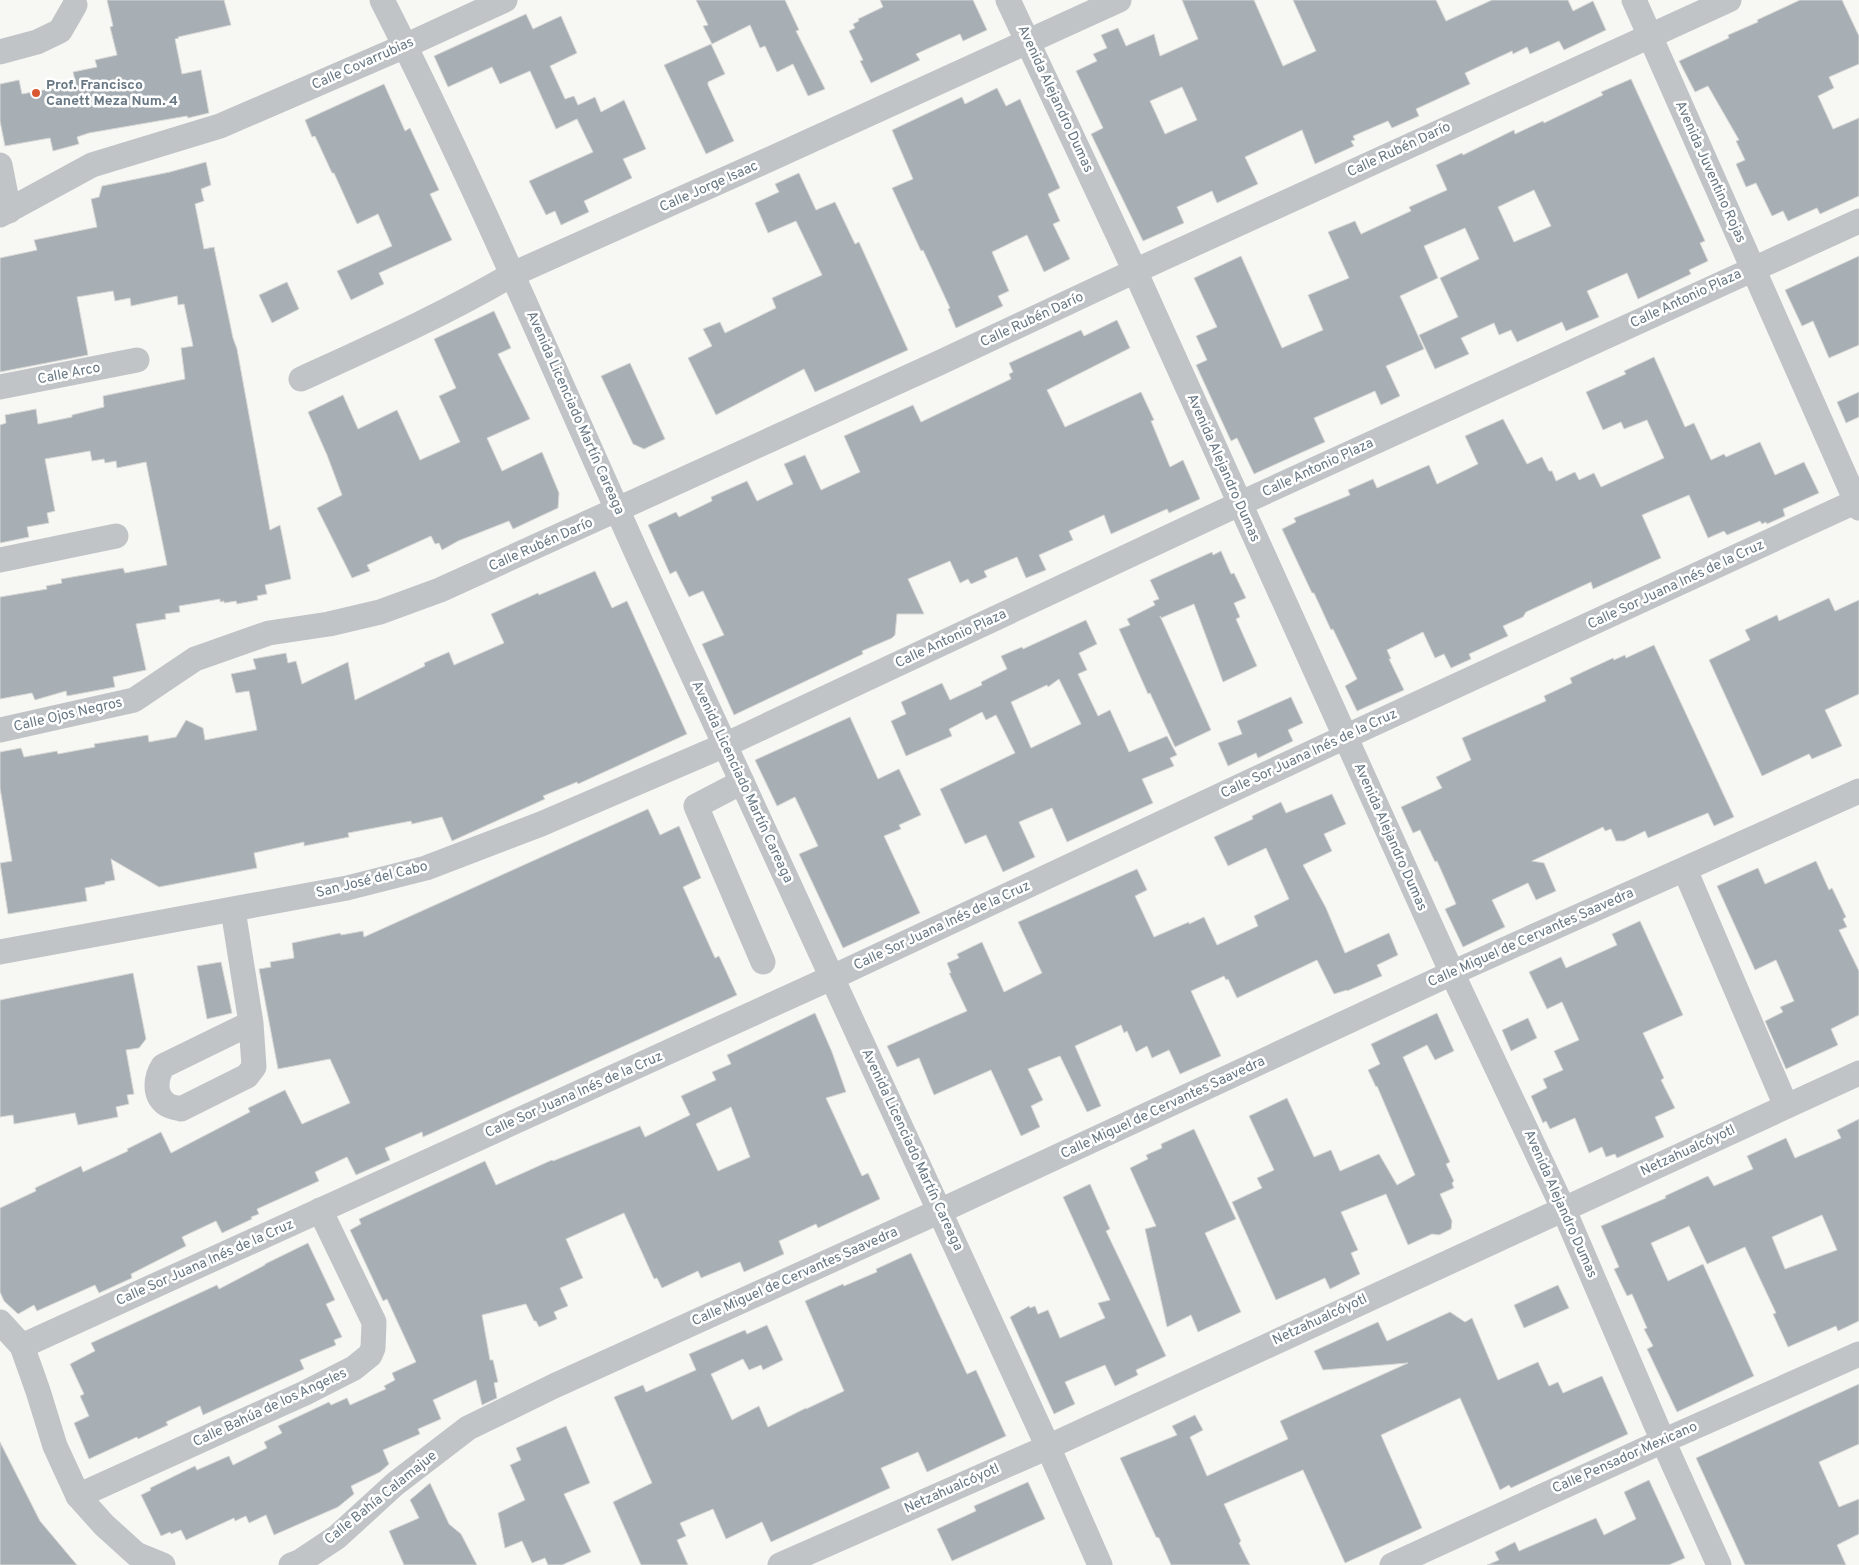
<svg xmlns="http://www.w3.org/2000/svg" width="1859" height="1565" font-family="Overpass,sans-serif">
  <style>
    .building { fill: #a7afb4; stroke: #d8d8d6; fill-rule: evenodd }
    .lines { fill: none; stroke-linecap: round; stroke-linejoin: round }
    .minor { stroke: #c0c4c7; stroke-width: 25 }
    .poi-dot { fill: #d95831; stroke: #fff; stroke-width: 2 }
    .labels { text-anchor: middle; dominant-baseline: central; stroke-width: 5; stroke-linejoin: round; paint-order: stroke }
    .street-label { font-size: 14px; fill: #677783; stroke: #fff }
    .poi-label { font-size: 14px; font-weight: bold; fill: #677783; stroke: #fff; text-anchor: start }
  </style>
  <rect width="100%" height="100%" fill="#f7f7f4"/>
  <!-- building -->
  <g class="building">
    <path d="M107,0H224L231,25L178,37L179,38L175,39L182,74L201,70L209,113L188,118L187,116L89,133L77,137L79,144L53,151L50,138L5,146L0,121V84L19,80L22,94L76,84L73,72L97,67L95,60L117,55L110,27L113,26Z"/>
    <path d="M696,0H785L799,30L796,31L825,89L808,96L793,64L777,72L765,46L760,48L750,25L712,44L703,26L708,25Z"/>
    <path d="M880,0H973L987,30L963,41L960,34L916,54L920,60L871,83L860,61L863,60L849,31L855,28L853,24L859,21L858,19L883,7Z"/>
    <path d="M1182,0H1254L1283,66L1316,51L1293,0H1436L1446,21L1492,0H1568L1573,11L1593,1L1606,30L1564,50L1559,41L1530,54L1527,47L1513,54L1512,51L1465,73L1470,84L1416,109L1419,116L1392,128L1388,121L1353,136L1355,140L1351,141L1354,146L1315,164L1302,130L1245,157L1258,184L1217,203L1212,191L1177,207L1184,223L1143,241L1091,134L1103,128L1076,71L1097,61L1093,54L1107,48L1101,35L1118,28L1126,46L1154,34L1160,56L1198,39ZM1182,87L1197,120L1165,134L1150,101Z"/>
    <path d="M1800,0H1842L1859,36V64L1829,77L1834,88L1818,96L1833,129L1859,118V196L1820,214L1817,208L1788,221L1783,211L1772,216L1756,183L1746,187L1736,164L1745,160L1736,141L1739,140L1708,86L1695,92L1679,61L1729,38L1728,35L1758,22L1757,20Z"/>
    <path d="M526,14L533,29L561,16L577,53L550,66L565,99L574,96L578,105L595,97L601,112L624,100L646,149L623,159L632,178L584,201L589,212L561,225L555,211L546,215L529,181L593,152L577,119L556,129L530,71L500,84L492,67L448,87L434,56Z"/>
    <path d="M711,44L725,74L708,82V85L734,141L706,154L664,65Z"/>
    <path d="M1631,79L1705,241L1700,243L1708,261L1689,270L1691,274L1638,299L1627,273L1587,291L1599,317L1566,331L1562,322L1517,342L1511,330L1499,335L1494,323L1461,338L1469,354L1435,369L1419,335L1458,317L1440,278L1479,259L1465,228L1424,246L1438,278L1400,296L1424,349L1386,366L1400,396L1381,405L1375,391L1314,418L1325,442L1254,474L1237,438L1231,441L1196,365L1207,360L1196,336L1217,327L1194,278L1241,256L1282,348L1323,330L1308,295L1349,278L1328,232L1355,221L1361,234L1411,211L1409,207L1447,190L1436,165L1462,153L1463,155L1514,130L1515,134L1543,121L1544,123L1603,95L1601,92ZM1534,190L1551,226L1514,242L1498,207Z"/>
    <path d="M384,84L405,131L410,128L439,190L430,194L452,240L379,273L384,284L351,300L337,271L392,246L378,214L357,224L334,173H332L315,136L312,137L305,120Z"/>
    <path d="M997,88L1006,106L1020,99L1060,188L1048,194L1060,221L1053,224L1070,259L1044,272L1027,235L992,252L1009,291L998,296L1003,306L956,328L948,309L950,308L923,250L921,251L892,188L913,179L892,130L962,97L965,104Z"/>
    <path d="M206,162L211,185L201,189L204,201L195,204L204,249L214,247L233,338L237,349L270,530L280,525L291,579L265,585L267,594L257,596L258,600L237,604L236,601L224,603V601L220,602V599L179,606L180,612L165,614L166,619L136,624L146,670L113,677L115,687L67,696L66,691L35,700L32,693L0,699V597L47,589L46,586L62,583L61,579L123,568L125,573L167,565L146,462L117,468L116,461L105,463L104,459L92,461L90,451L45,459L55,511L47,513L49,523L27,527L29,537L0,543V425L6,423L5,415L36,409L38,424L72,417V415L104,407L103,396L185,379L181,348L193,346L184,304L178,305L177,296L131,306L130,298L115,301L113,291L77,297L88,355L0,372V258L37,250L34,240L97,227L91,199L99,197L102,186L170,172Z"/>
    <path d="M799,173L816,210L835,202L855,244L859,242L908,350L815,392L804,369L716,415L688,358L712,346L703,329L720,322L725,333L776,308L772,298L822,275L796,221L768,233L755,203L779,192L775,184Z"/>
    <path d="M1859,256V345L1829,358L1813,321L1802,326L1785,290Z"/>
    <path d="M287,282L299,309L272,323L259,295Z"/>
    <path d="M494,311L511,348L498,354L530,419L487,438L502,471L542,452L559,493L558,508L513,529L509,521L458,541L442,550L439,543L435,544L431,536L367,565L370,571L352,578L317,508L342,495L327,455L308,412L343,395L358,429L397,410L420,460L460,442L439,396L456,388L434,339Z"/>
    <path d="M1117,320L1130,348L1047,390L1065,427L1141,392L1154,420L1151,421L1170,467L1183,460L1200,499L1169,513L1167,509L1111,534L1104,515L1069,531L1073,540L1039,555L1046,570L1026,578L1017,557L984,571L987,577L971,584L968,579L960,583L950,561L908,579L924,614H897L895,635L892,638L862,651L863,654L734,715L702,644L724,635L703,591L689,597L676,571L670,574L648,525L676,512L679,517L712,501L711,497L747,481L757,501L793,484L784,464L805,455L821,490L860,472L844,436L913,405L921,422L1011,379L1009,374L1013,372L1009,363L1081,330L1084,336Z"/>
    <path d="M1654,357L1685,427L1694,423L1711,460L1724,454L1726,457L1760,442L1775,475L1804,462L1819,493L1783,509L1785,516L1767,524L1766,522L1762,524L1760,521L1727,535L1724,531L1708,538L1689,495L1642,515L1661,558L1593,589L1591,582L1526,612L1523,617L1503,626L1508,636L1469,654L1471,659L1451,668L1444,654L1435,658L1423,632L1387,650L1391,659H1389L1404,690L1357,711L1345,686L1357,679L1333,629L1331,630L1314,593H1312L1282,529L1296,522L1294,518L1350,495L1348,490L1373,479L1377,488L1429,465L1437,484L1478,464L1465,436L1503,419L1527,464L1542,457L1549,471H1552L1556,481L1575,472L1579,480L1594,473L1601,487L1664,458L1647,420L1624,429L1621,422L1603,430L1586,392L1626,374L1624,371Z"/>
    <path d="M630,363L665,439L644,449L633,444L601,376Z"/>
    <path d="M1859,392V417L1846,423L1837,402Z"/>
    <path d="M1221,551L1231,574L1234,573L1246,598L1234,603L1240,617L1236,619L1257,666L1223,682L1194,604L1161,618L1160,616L1211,730L1175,747L1150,693L1148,694L1119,629L1130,625L1127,619L1155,605L1153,601L1159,599L1150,580L1212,552L1213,555Z"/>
    <path d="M595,571L612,608L627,601L687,734L578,784L577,782L543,796L545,799L452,841L442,817L412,824L411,821L348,833L349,837L304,846V842L254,853L257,868L159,887L111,859L115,880L105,882V884L85,888L87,901L8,914L0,863L12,861L0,788V752L21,748L24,757L57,751L58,754L95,747L94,744L148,735L149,742L176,737L186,720L203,728L205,740L257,730L249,691L236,693L231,674L256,669L253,659L286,653L288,663L296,661L302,684L348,662L355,700L425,666L424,663L449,652L454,665L504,643L491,614L538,593L539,595Z"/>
    <path d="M1829,598L1835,611L1859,600V694L1825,710L1842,746L1812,759L1809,754L1762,776L1709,660L1750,640L1745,630L1777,615L1779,621Z"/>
    <path d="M1086,620L1097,644L1079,653L1087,670L1078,674L1098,716L1110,710L1129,752L1167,736L1177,755L1170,758L1174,766L1142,779L1153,803L1067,842L1052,808L1019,822L1035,857L1003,872L986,835L965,844L940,789L1015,753L996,715L986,720L982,712L949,729L952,736L906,756L891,721L906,714L901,702L942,683L950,700L982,685L981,682L1007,669L1001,656L1022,647L1023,649ZM1059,679L1081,724L1031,748L1011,702L1047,685L1048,687Z"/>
    <path d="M1654,645L1734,817L1714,826L1708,813L1648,838L1645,831L1624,841H1616L1611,829L1605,831L1603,827L1532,861L1544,863L1556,891L1536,900L1528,883L1492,900L1505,927L1463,947L1445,909L1456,904L1437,861L1435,862L1420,830L1413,833L1401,807L1442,788L1436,777L1471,760L1462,738L1546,701L1544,696L1572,683L1570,678L1613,658L1614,660L1625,655L1626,658Z"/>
    <path d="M1291,697L1303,723L1288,730L1293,741L1258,758L1256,753L1228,766L1218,743L1242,734L1237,721Z"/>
    <path d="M850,717L878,779L899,769L921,815L899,825L901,829L884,836L920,913L843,948L799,854L818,846L795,797L777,806L755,760Z"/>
    <path d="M1332,794L1346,824L1324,834L1332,851L1303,865L1326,908L1345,953L1389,933L1398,955L1377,965L1382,976L1347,991V990L1334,994L1317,960L1237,998L1228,979L1226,980L1224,976L1191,991L1221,1056L1180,1074L1169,1050L1152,1058L1147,1046L1136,1052L1127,1031L1124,1033L1121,1025L1075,1046L1101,1106L1087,1112L1060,1056L1028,1069L1043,1100L1031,1106L1040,1127L1021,1136L991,1070L934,1095L919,1058L897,1067L887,1046L967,1011L949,973H951L947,963L959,958L957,954L982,942L1004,992L1042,973L1018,922L1137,869L1147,890L1135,896L1154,937L1189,922V924L1204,917L1217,945L1258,926L1254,916L1289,899L1266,848L1228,866L1214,837L1253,819L1252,816L1281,802L1286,813Z"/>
    <path d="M648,809L660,835L679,826L701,878L683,887L715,958L719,956L737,995L423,1137L422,1132L385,1148L390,1160L356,1175L347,1157L315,1172L319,1181L257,1209L259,1214L251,1217L252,1219L222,1233L216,1221L182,1237L186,1246L131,1274L132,1278L99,1293L95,1285L37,1311L34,1305L18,1314L4,1301L0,1292V1208L36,1191L35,1188L81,1166L83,1172L128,1151L127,1149L161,1132L171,1153L250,1112L248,1108L285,1090L302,1124L350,1103L330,1059L278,1069L259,969L271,967L270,962L294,958L292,943L340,933L341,935L363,931L364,937Z"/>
    <path d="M1816,861L1829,890L1832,888L1846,917L1843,919L1847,927L1839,930L1859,971V1015L1831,1029L1838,1045L1786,1069L1765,1021L1783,1012L1780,1007L1794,1001L1776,960L1755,970L1717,886L1758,868L1765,884Z"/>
    <path d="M1640,921L1683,1015L1643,1033L1664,1078L1661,1080L1675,1108L1655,1117L1664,1137L1617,1158L1615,1154L1606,1157L1602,1147L1589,1153L1575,1118L1550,1129L1546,1121L1543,1123L1531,1096L1547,1088L1543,1079L1563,1070L1554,1051L1579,1040L1562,1002L1547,1009L1529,972L1561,957L1566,968L1617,945L1612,934Z"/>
    <path d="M221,962L232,1013L207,1019L197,966Z"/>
    <path d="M133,973L146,1039L139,1048L126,1050L134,1094L127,1095L129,1104L116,1107L118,1117L78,1125L75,1113L14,1124L13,1115L0,1117V1000Z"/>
    <path d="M815,1013L832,1052L846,1092L826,1098L862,1176L868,1173L880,1199L818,1228L816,1224L779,1241L784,1254L744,1272L740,1262L701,1278L698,1271L662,1288L657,1278L654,1279L624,1213L586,1230L566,1239L583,1278L560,1288L568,1306L554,1312L557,1319L539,1327L536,1321H534L526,1304L482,1315L490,1360H493L498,1382L494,1383L497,1398L482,1405L476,1380L433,1400L441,1419L418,1429L420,1434L383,1450L389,1464L380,1472L351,1486L354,1494L338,1507L274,1535L266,1515L249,1523L246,1516L235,1521L234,1518L186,1540L181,1530L171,1534L170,1532L161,1536L141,1495L151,1490L150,1488L195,1466L197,1470L229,1456L233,1465L267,1448L264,1442L282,1433L278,1426L329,1402L331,1405L347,1398L350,1405L386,1389L384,1386L395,1380L392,1373L416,1362L387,1299L383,1301L350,1230L361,1224L359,1219L485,1161L496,1185L552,1160L553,1161L640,1126L645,1137L690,1115L681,1096L716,1080L712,1072L731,1064L727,1055ZM731,1107L750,1157L718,1171L696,1124Z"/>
    <path d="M1437,1013L1454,1051L1435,1060L1427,1045L1403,1057L1450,1162L1446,1164L1454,1181L1452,1183L1454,1188L1440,1194L1452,1221L1451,1229L1439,1235L1432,1234L1408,1245L1386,1194L1341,1212L1358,1250L1351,1253L1360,1274L1330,1289L1325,1278L1276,1300L1232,1202L1262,1188L1257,1178L1274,1170L1249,1116L1287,1098L1314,1157L1331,1150L1340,1171L1379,1154L1397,1185L1415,1175L1377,1086L1376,1087L1368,1070L1380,1064L1371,1044Z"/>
    <path d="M1528,1018L1537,1038L1511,1051L1502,1030Z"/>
    <path d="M1859,1119V1321L1838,1331L1836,1326L1788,1347L1773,1314L1776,1313L1745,1247L1707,1264L1689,1226L1651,1243L1668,1281L1703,1264L1754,1376L1677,1412L1647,1349L1653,1346L1644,1329L1647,1328L1632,1294L1627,1296L1614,1269L1619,1267L1601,1226L1666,1198L1665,1196L1708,1176L1714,1186L1753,1169L1747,1156L1786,1138L1795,1158L1841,1138L1837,1130ZM1822,1215L1837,1250L1785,1269L1772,1237Z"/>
    <path d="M1194,1129L1236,1219L1205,1233L1241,1312L1198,1332L1191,1315L1167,1327L1145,1229L1156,1226L1130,1168L1148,1159L1146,1155L1162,1148L1161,1144Z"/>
    <path d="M1090,1184L1110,1229L1106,1231L1166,1356L1136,1370L1138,1375L1115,1386L1105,1365L1065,1382L1075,1404L1054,1414L1010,1317L1029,1306L1030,1308L1035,1306L1038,1314L1048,1310L1060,1338L1105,1318L1098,1303L1110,1300L1063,1197Z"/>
    <path d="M308,1243L335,1300L326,1304L342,1337L334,1340L336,1345L300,1360L304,1369L203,1415L200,1406L166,1422L168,1425L138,1439L137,1437L89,1459L74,1423L89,1416L80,1396L84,1394L70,1364L95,1351L91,1343L217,1285L219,1289L265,1265V1264Z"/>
    <path d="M911,1253L967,1374L976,1370L1006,1436L927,1472L918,1452L881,1468L890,1488L771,1542L762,1522L726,1539L713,1509L680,1523L686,1536L677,1540L688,1565H641L613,1502L652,1483L614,1397L643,1385L646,1392L696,1370L689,1354L745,1330L747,1334L767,1325L783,1360L763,1370L761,1365L749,1370L743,1359L711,1374L732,1420L759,1406L768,1427L806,1408V1409L844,1391L805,1301L843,1284L844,1286L877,1272L876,1269Z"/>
    <path d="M1558,1285L1569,1308L1524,1328L1514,1305Z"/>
    <path d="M1450,1312L1465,1322L1472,1318L1498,1380L1538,1362L1549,1386L1558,1382L1563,1393L1602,1376L1628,1434L1511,1488L1509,1485L1500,1490L1460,1398L1381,1435L1422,1528L1345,1563L1303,1470L1224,1504L1241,1541L1239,1543L1250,1565H1171L1159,1538L1156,1537L1120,1458L1177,1435L1172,1426L1195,1415L1203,1430L1190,1437L1207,1476L1288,1439L1280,1421L1408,1363L1323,1370L1314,1351L1378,1322L1387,1341Z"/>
    <path d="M1859,1384V1444L1819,1462L1839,1507L1859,1499V1534L1837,1545L1846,1565H1745L1696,1458Z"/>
    <path d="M566,1426L590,1483L564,1494L591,1552L562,1565H548L545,1558L532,1563L522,1541L505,1548L498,1513L525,1500L510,1465L521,1460L516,1448Z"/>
    <path d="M0,1442L40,1521L77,1565H0Z"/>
    <path d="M1649,1480L1685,1558L1669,1565H1487L1499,1560L1495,1552L1515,1542L1519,1551L1596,1518L1604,1535L1636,1519L1624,1492Z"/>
    <path d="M1028,1482L1045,1519L952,1561L937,1529L976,1511L974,1506Z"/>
    <path d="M430,1483L449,1524L461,1534L477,1565H404L389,1531L419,1518L410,1500Z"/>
  </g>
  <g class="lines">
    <!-- minor -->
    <g class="minor">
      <path d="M382,0C476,185 557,377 643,567C777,860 913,1153 1048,1447L1100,1565"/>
      <path d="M1008,0L1135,271L1452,973L1563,1208L1663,1441L1719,1565"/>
      <path d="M1634,0L1859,508"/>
      <path d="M0,52L37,42L60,31L75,5"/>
      <path d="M0,165L9,211"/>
      <path d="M0,215L92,165L220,126L405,46L505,0"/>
      <path d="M301,379C373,346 445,314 513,274L759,164L1119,0"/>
      <path d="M0,387L137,360"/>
      <path d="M0,560L116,536"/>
      <path d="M0,730L134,700L195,659L269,633L329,624L380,612L440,590L939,363L1135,271L1729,0"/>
      <path d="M742,782L696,806L763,962"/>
      <path d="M1685,870L1786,1106"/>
      <path d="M233,910L251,1023L254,1067L247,1076L181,1109C177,1108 169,1107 166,1104C153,1094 156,1077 163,1066L251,1023"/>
      <path d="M0,952L347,888L426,868L541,824L725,745L1239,504L1859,221"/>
      <path d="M0,1322L22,1346L38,1391L55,1446L78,1496L104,1525L136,1554L163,1565"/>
      <path d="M22,1346L833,977L1345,737L1859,500"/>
      <path d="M78,1496L305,1393L354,1368L370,1355L373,1348L374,1322L320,1210"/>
      <path d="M291,1565L301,1561L337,1537L395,1484L468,1428L554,1386L940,1211L1452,973L1859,791"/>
      <path d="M780,1565L1048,1447L1859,1073"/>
      <path d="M1392,1565L1663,1441L1859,1354"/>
    </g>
  </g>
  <!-- markers -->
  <circle class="poi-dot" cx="36" cy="93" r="5"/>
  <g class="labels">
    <!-- street labels -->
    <g class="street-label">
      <text transform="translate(363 64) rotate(-24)">Calle Covarrubias</text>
      <text transform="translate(1055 99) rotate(65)">Avenida Alejandro Dumas</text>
      <text transform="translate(1399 150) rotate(-25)">Calle Rubén Darío</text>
      <text transform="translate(1710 172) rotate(66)">Avenida Juventino Rojas</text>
      <text transform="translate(709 187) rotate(-24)">Calle Jorge Isaac</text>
      <text transform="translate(1686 299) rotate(-25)">Calle Antonio Plaza</text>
      <text transform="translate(1032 320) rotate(-25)">Calle Rubén Darío</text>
      <text transform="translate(69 374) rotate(-11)">Calle Arco</text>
      <text transform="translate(575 413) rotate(66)">Avenida Licenciado Martín Careaga</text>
      <text transform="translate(1223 468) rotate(66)">Avenida Alejandro Dumas</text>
      <text transform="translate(1318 468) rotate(-25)">Calle Antonio Plaza</text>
      <text transform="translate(541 545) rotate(-24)">Calle Rubén Darío</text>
      <text transform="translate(1676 585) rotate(-25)">Calle Sor Juana Inés de la Cruz</text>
      <text transform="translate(951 639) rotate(-25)">Calle Antonio Plaza</text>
      <text transform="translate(68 715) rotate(-13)">Calle Ojos Negros</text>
      <text transform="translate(1309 754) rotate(-25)">Calle Sor Juana Inés de la Cruz</text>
      <text transform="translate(742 782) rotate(65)">Avenida Licenciado Martín Careaga</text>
      <text transform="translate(1390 837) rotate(66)">Avenida Alejandro Dumas</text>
      <text transform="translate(372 880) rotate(-14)">San José del Cabo</text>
      <text transform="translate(942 926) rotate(-25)">Calle Sor Juana Inés de la Cruz</text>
      <text transform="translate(1531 938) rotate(-24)">Calle Miguel de Cervantes Saavedra</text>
      <text transform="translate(574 1095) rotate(-24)">Calle Sor Juana Inés de la Cruz</text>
      <text transform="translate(1163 1108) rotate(-25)">Calle Miguel de Cervantes Saavedra</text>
      <text transform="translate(912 1150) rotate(65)">Avenida Licenciado Martín Careaga</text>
      <text transform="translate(1688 1151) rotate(-25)">Netzahualcóyotl</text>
      <text transform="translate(1560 1204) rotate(66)">Avenida Alejandro Dumas</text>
      <text transform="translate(205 1263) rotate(-24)">Calle Sor Juana Inés de la Cruz</text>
      <text transform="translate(795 1277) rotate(-24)">Calle Miguel de Cervantes Saavedra</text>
      <text transform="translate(1320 1320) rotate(-25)">Netzahualcóyotl</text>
      <text transform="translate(270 1408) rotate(-25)">Calle Bahúa de los Angeles</text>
      <text transform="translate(1625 1458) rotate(-24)">Calle Pensador Mexicano</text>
      <text transform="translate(952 1489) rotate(-24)">Netzahualcóyotl</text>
      <text transform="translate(381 1498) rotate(-39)">Calle Bahía Calamajue</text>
    </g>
    <!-- poi labels -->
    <g class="poi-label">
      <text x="46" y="85">Prof. Francisco<tspan x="46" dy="16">Canett Meza Num. 4</tspan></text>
    </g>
  </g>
</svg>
